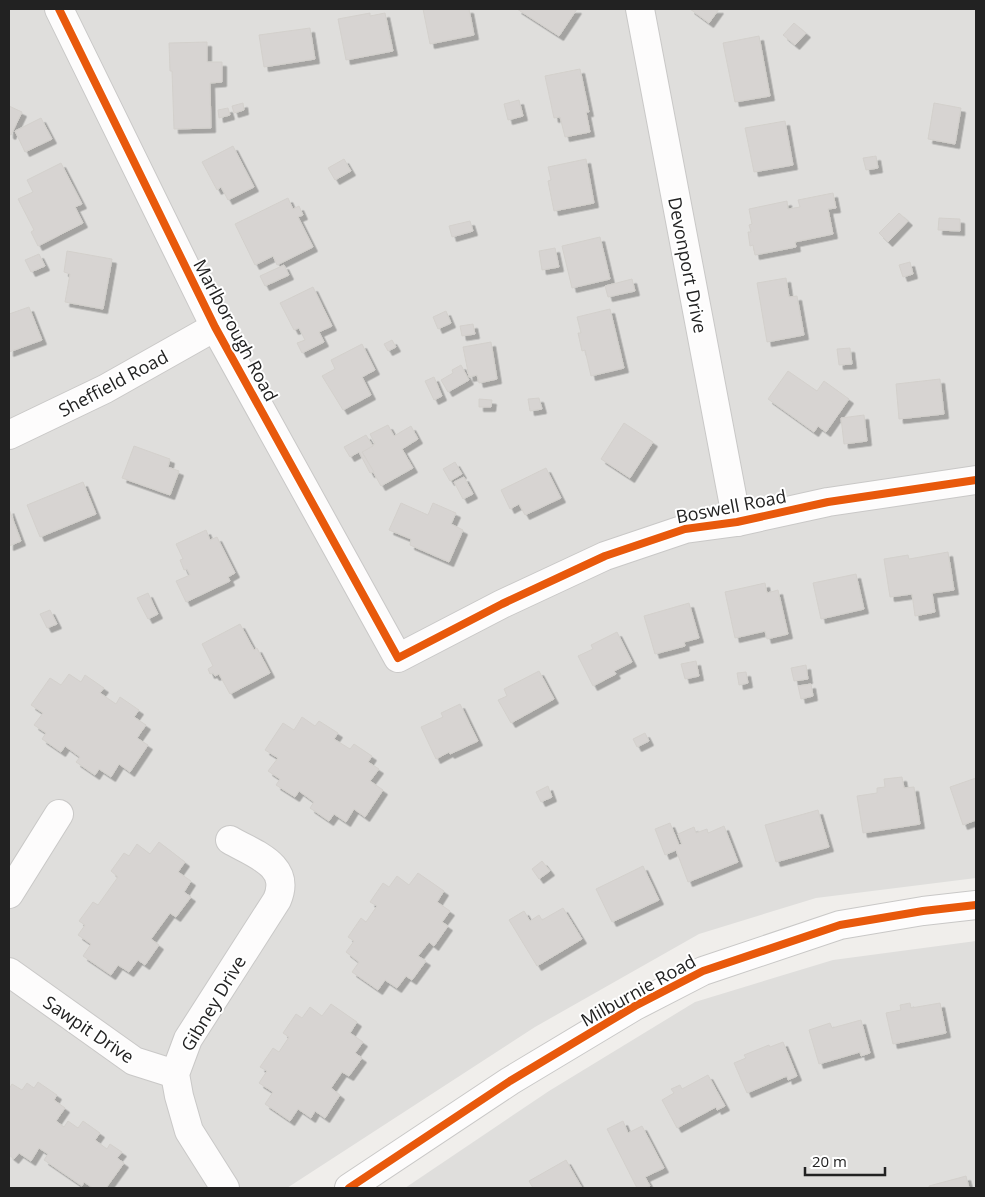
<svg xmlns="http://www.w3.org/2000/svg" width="985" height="1197" font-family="'Open Sans',sans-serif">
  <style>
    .residential { fill: #dfdedc }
    .building { fill: #d7d4d2; stroke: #d3d0cc; filter: url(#shadow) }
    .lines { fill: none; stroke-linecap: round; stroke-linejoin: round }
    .minor-casing { stroke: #c9c8c7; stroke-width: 30 }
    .minor { stroke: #fdfcfc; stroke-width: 28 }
    .cycleway-casing { stroke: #fff; stroke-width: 11 }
    .cycleway { stroke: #e8590c; stroke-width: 8 }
    .labels { text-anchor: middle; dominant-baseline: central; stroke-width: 4; stroke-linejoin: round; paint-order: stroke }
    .street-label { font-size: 18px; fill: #222; stroke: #fff }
  </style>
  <defs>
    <filter id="shadow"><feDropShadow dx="4.5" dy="4.5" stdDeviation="0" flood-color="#0004"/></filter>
  </defs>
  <rect width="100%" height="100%" fill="#f0eeeb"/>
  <!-- residential -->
  <g class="residential">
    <path d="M9,9H976V878L816,898L699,934L535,1027L287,1188H9Z"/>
    <path d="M976,941V1188H405L549,1091L695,1002L833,960Z"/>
  </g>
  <!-- building -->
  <g class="building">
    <path d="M423,9H469L474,35L430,44Z"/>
    <path d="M517,9H577L559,36Z"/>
    <path d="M690,9H719L709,23Z"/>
    <path d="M370,13V16L385,13L393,51L346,60L338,19Z"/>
    <path d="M794,23L806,33L795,45L783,35Z"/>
    <path d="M310,28L315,59L264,67L259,35Z"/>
    <path d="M759,36L770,96L735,102L723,43Z"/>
    <path d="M207,42V62H222V82L210,83L211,128L174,129L172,71H170L169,43Z"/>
    <path d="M580,69L589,112H586L590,132L565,137L560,117L554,118L545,76Z"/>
    <path d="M519,100L523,116L508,120L504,104Z"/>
    <path d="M243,103L244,110L234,113L232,106Z"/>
    <path d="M934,103L961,108L955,144L928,139Z"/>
    <path d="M9,106L22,112L11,135L9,134Z"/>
    <path d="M228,108L230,115L219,118L218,110Z"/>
    <path d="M41,118L52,139L25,152L15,131Z"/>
    <path d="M785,121L793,165L754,172L745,128Z"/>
    <path d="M233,146L254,187L228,200L221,187L217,190L202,162Z"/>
    <path d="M876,156L878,168L866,170L863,158Z"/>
    <path d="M344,159L351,171L335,180L328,168Z"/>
    <path d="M586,159L594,203L554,211L548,181L551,180L548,167Z"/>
    <path d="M61,163L82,204L75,207L83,223L38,246L31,232L34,230L18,199L33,192L27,180Z"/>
    <path d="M833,193L836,208L828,209L833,234L795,242L796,247L755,255L753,245L750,246L748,232H751L749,225L752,224L749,209L787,201L788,209L800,207L798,200Z"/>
    <path d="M288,198L293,209L299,206L303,215L298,217L313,247L277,265L273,256L255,265L235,224Z"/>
    <path d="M899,213L908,221L888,242L879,233Z"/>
    <path d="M939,218L960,219V231L938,230Z"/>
    <path d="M470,221L473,231L452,237L449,226Z"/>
    <path d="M600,237L610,279L572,288L562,246Z"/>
    <path d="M555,248L559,267L542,270L539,251Z"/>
    <path d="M67,251L112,259L103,309L65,302L70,274L64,272Z"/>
    <path d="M39,254L45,266L31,272L25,260Z"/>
    <path d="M910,262L913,274L903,277L899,265Z"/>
    <path d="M284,265L289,275L265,286L260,276Z"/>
    <path d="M786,278L789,297L797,296L804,335L767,342L757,283Z"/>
    <path d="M632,279L635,291L608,297L605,286Z"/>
    <path d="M313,287L332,326L319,332L324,342L302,353L297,343L305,340L299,328L294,330L280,303Z"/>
    <path d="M29,307L42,340L9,352V314Z"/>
    <path d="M610,309L624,368L591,376L585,350L582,351L578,333H581L577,317Z"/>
    <path d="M446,311L451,323L438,329L433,317Z"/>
    <path d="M473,324L475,334L462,336L460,326Z"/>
    <path d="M392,340L396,347L388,351L384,344Z"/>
    <path d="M491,342L497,379L479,383L477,375L469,377L463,347Z"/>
    <path d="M362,344L375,370L362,377L371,395L343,410L322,376L335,369L331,360Z"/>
    <path d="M850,348L852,364L839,365L837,349Z"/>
    <path d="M461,365L469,380L448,392L441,380L453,373L452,370Z"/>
    <path d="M788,371L817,391L824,381L849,399L826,432L818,426L814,432L768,399Z"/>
    <path d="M434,377L442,396L434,400L425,381Z"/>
    <path d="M940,379L944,414L899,419L896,384Z"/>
    <path d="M539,398L542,409L530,411L528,399Z"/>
    <path d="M479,399L492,400L491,407H479Z"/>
    <path d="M864,415L867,441L844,444L841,418Z"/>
    <path d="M624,423L653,442L630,478L601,459Z"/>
    <path d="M388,425L394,436L411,426L418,439L402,449L413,468L381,486L362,452L375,444L370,434Z"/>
    <path d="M366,435L373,446L362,452L374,472L370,473L359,452L350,457L344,447Z"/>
    <path d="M134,446L170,459L168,467L179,471L170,495L122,478Z"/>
    <path d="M455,462L462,474L450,481L443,469Z"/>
    <path d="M546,468L561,498L525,515L519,504L510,509L501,490Z"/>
    <path d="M464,477L473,494L463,499L454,482Z"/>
    <path d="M83,482L96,514L40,537L27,505Z"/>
    <path d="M401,503L428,515L433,503L456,513L451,524L463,530L449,562L410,545L411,539L389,530Z"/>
    <path d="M9,509L21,541L9,546Z"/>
    <path d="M206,530L210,540L217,537L235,573L228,577L230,581L186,602L176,581L190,575L187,569L184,570L180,560L183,559L176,544Z"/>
    <path d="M948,552L954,590L932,593L935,612L915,616L912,594L890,597L884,559L908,555L909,559Z"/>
    <path d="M856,574L864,609L821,619L813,583Z"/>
    <path d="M765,583L767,593L778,590L788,634L767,639L765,631L735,638L725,592Z"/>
    <path d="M148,593L158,614L148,619L137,598Z"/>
    <path d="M689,603L699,638L684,642L685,646L655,654L644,616Z"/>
    <path d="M50,610L57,624L47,628L40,614Z"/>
    <path d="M240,624L254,650L257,648L270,673L230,694L219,674L215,676L213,673L210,674L208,669L213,666L202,644Z"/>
    <path d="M617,632L632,662L614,671L616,674L593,686L578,656L593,649L591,645Z"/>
    <path d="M696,661L699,676L685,679L681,664Z"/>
    <path d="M806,665L808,679L794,681L791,668Z"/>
    <path d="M539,671L554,699L511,723L498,700L507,696L504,689Z"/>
    <path d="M746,672L748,683L739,685L737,673Z"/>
    <path d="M69,674L81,682L85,675L104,688L100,693L116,704L120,697L139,710L134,717L146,725L137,738L148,745L130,772L119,764L111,777L99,769L95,775L76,762L80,757L65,746L61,752L42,739L46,733L34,725L43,713L31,705L50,678L61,685Z"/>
    <path d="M811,684L813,696L801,699L798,686Z"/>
    <path d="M460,704L478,741L450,754L449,752L436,759L421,727L443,717L441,713Z"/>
    <path d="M302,717L315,726L319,721L338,733L334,739L350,749L354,744L372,756L368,762L379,769L370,781L383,790L365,817L354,809L346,822L334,814L329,821L310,808L314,802L299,791L295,797L276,785L280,779L268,771L278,758L265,750L283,723L294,730Z"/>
    <path d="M645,733L649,741L637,747L633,739Z"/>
    <path d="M902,777L904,788L914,787L920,824L863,833L857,796L877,793V788L885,787L884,779Z"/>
    <path d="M976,778V820L963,825L950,787Z"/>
    <path d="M548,786L552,797L541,802L536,792Z"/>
    <path d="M818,810L829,847L776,862L765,825Z"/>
    <path d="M670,823L679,845L682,844L678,834L694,827L696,833L707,829L708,833L724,826L738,862L688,882L676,850L665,855L655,829Z"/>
    <path d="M159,842L185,862L178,872L191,881L184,892L191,897L176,917L170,913L151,939L159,945L145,965L138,960L129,972L118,965L111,975L83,956L91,944L78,935L85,925L79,921L93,902L98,905L118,877L111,871L124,853L129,856L137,844L150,854Z"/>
    <path d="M542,861L550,871L539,879L532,869Z"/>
    <path d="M643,866L659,900L612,922L596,889Z"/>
    <path d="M418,873L444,891L437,902L450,911L442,922L448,926L434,946L429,942L418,956L426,961L412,980L406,976L397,988L385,980L378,990L352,972L359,962L346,952L354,941L348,937L361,918L366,922L377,906L370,902L383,883L389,887L397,876L409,885Z"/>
    <path d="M563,908L582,939L537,966L509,920L524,911L530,921L539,915L542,920Z"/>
    <path d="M910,1003L911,1008L940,1003L946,1033L893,1044L886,1013L901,1010L900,1005Z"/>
    <path d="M331,1004L357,1022L350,1033L363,1042L355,1053L362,1058L349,1076L342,1072L331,1088L340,1095L325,1118L315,1111L311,1118L298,1109L290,1121L265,1104L273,1092L259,1083L267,1071L260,1067L273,1048L279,1052L289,1037L283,1033L296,1014L302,1018L310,1007L322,1016Z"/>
    <path d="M861,1020L870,1053L861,1056L860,1052L819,1064L809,1030L830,1023L832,1028Z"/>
    <path d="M783,1042L797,1076L788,1080L787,1076L747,1093L734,1063L746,1058L744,1055L769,1045L770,1047Z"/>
    <path d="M708,1075L725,1106L717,1110L716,1107L677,1128L662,1100L674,1093L671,1089L680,1085L682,1089Z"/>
    <path d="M38,1082L57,1095L54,1100L65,1108L56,1121L64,1127L68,1121L78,1128L83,1121L100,1133L95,1140L107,1149L110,1144L122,1152L117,1158L124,1163L106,1188H93L84,1182L82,1186L44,1160L48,1154L39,1148L31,1161L19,1153L14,1159L9,1155V1089L12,1084L22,1090L27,1083L34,1088Z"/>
    <path d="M623,1121L628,1133L642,1126L664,1168L645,1177L650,1186L646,1188H637L607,1129Z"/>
    <path d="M566,1160L582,1188H533L529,1181Z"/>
    <path d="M966,1176L969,1188H929V1186Z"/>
  </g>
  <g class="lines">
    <defs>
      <g id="minor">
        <path d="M59,9L215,327L398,658L502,604L605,556L685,529L737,522L828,502L976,480"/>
        <path d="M640,9L737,522"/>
        <path d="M9,435L105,389L215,327"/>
        <path d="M9,894L59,814"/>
        <path d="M9,972L134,1061L175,1074"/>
        <path d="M225,1188L189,1131L179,1096L175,1074L188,1039L277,900C292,865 254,854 230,840"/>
        <path d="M349,1188L510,1081L635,1006L703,971L840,925L923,911L976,905"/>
      </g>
    </defs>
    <!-- minor casing -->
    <use href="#minor" class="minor-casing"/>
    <!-- minor -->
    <use href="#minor" class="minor"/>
    <defs>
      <g id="cycleway">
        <path d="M59,9L215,327L398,658L502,604L605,556L685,529L737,522L828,502L976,480"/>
        <path d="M349,1188L510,1081L635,1006L703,971L840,925L923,911L976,905"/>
      </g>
    </defs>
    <!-- cycleway casing -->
    <use href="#cycleway" class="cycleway-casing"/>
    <!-- cycleway -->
    <use href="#cycleway" class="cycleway"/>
  </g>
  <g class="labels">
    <!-- street labels -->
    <g class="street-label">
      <text transform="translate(688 265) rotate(79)">Devonport Drive</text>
      <text transform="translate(236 330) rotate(62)">Marlborough Road</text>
      <text transform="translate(113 383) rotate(-28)">Sheffield Road</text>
      <text transform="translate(731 506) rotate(-11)">Boswell Road</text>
      <text transform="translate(638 990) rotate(-29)">Milburnie Road</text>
      <text transform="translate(213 1003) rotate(-59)">Gibney Drive</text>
      <text transform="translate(89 1029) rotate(34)">Sawpit Drive</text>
    </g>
  </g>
  <!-- border -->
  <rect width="985" height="1197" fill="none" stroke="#222222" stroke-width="20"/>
  <!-- scale -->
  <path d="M805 1167v8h80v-8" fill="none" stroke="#222222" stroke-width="2.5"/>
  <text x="812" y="1167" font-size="15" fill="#222222" stroke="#ffffff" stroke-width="4" paint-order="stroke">20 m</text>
</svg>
